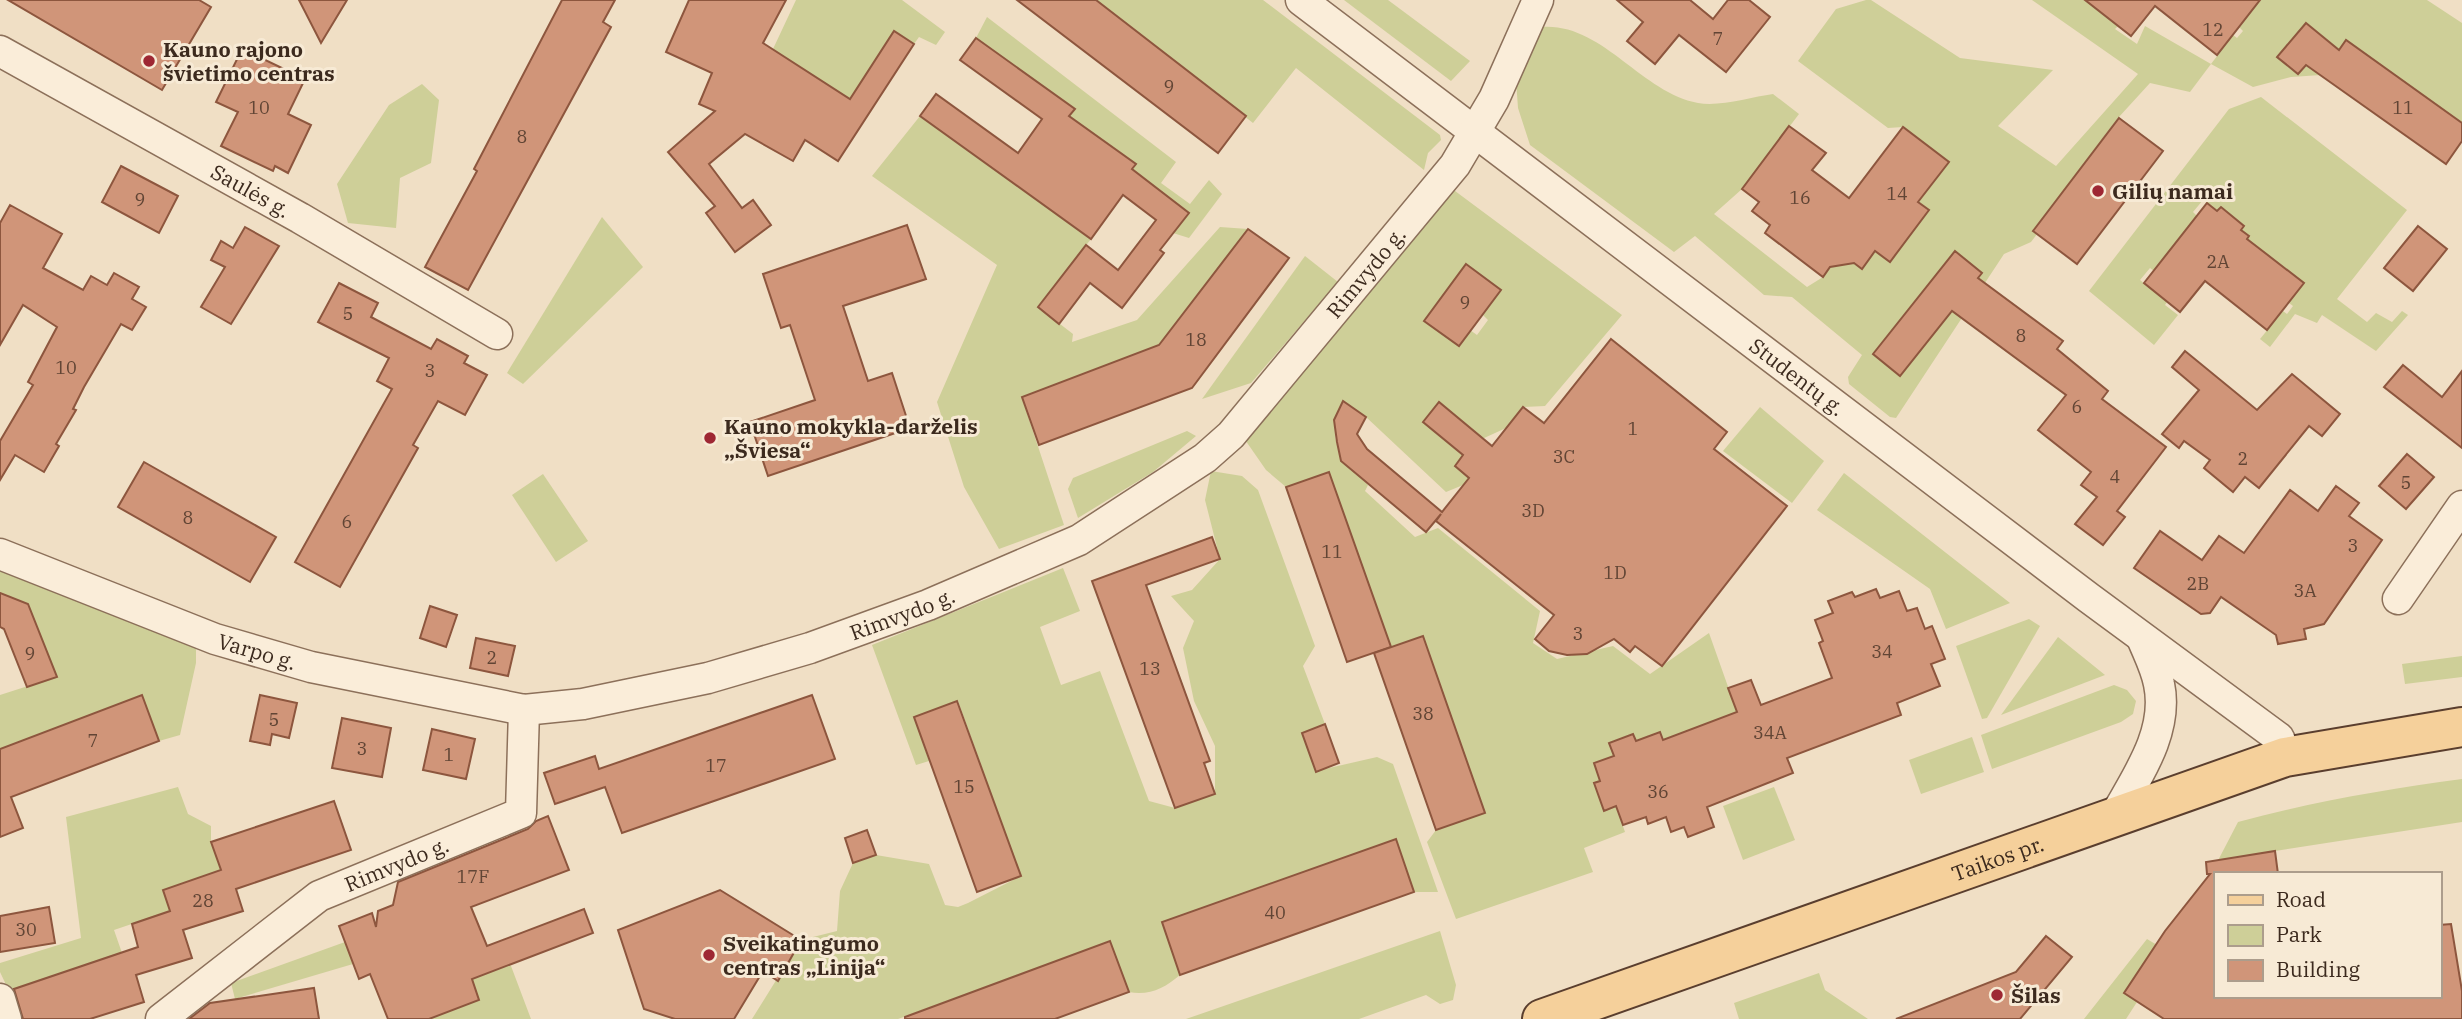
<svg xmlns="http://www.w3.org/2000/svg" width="2462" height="1019" font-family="'IBM Plex Serif',serif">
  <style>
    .green { fill: #cecf98; fill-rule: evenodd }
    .building { fill: #d09579; stroke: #8d563e; stroke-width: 2 }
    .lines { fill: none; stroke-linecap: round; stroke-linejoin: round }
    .minor-casing { stroke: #8c705a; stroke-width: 33 }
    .major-casing { stroke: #5a3e2e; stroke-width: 42 }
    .minor { stroke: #faedd9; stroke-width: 30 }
    .major { stroke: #f5d09b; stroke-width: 38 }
    .poi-dot { fill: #9e2733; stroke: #f7ead5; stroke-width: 2.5 }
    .labels { text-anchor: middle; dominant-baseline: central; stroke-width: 6; stroke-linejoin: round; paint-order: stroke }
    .number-label { font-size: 18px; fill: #614535 }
    .poi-label { font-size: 21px; font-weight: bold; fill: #3c2a1e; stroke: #f7ead5; text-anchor: start }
    .street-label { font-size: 21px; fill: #3c2a1e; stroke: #f7ead5 }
  </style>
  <rect width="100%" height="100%" fill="#f0dfc5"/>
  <!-- green -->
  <g class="green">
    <path d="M796,0H902L945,32L936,45L919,37L914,44L894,31L850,99L773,49Z"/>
    <path d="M1096,0H1263L1440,135L1441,140L1428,153L1424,170L1296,68L1253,123Z"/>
    <path d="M1344,0H1388L1470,61L1451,81Z"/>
    <path d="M1866,0H1871L1960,58L2053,70L1998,126L2056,166L2138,74L2032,0H2093L2090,4L2118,26L2115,29L2137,44L2145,26L2211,64L2233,35L2237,38L2243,31L2239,27L2254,8L2244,0H2427L2462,23V123L2346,40L2321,75L2291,77L2253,87L2211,64L2190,92L2150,83L2118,118L2033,231L2037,234L2031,242L2004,254L1896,418L1890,417L1849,384L1848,377L1862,355L1792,297L1764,295L1695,236L1674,252L1530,145L1518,108L1516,80L1541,27C1602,22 1640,92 1698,103C1720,107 1751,97 1773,94L1799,114L1742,189L1714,214L1807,287L1823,277L1830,267L1854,263L1862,268L1875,251L1929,210L1918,202L1949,162L1903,127L1888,128L1798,61L1836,9Z"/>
    <path d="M987,17L1176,162L1161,183L1190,204L1209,180L1222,194L1189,238L1173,233L1188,213L1140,176L1121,184L1135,164L1069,116L1074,109L976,38Z"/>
    <path d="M422,84L439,100L431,163L400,178L396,228L348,223L337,184L389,105Z"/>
    <path d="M2261,97L2407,210L2337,299L2367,322L2376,313L2392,322L2402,311L2408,315L2376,351L2322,315L2317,323L2295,314L2270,347L2260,339L2283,311L2287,314L2293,306L2289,303L2304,283L2247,239L2249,235L2241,230L2244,225L2221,208L2217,211L2203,200L2193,212L2197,216L2154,271L2150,268L2140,280L2167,302L2165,305L2178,315L2154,345L2089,291L2229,109Z"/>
    <path d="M920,116L1091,239L1038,307L1073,334L1072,342L1137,320L1220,227L1248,229L1159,345L1022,398L1064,525L999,549L964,487L937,402L997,265L872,176Z"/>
    <path d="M1451,188L1622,315L1545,406L1523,407L1506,428L1471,444L1455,466L1473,481L1446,492L1366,417L1344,402C1323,439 1341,458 1368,485L1365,491L1415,537L1438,528L1540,611L1533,643L1557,659L1613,646L1650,674L1709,633L1737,712L1663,740L1659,732L1636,741L1632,734L1609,743L1614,756L1594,763L1600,781L1594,783L1605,810L1616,806L1625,832L1584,848L1593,872L1456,919L1427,842L1436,830L1485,813L1423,636L1391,647L1329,472L1286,487L1266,470L1241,434ZM1466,264L1501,290L1483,315L1488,320L1477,335L1470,330L1459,346L1425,321ZM1439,402L1455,448L1423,422Z"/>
    <path d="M602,217L643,267L523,384L507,373Z"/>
    <path d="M1305,256L1338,282L1251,383L1202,399Z"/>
    <path d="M1760,407L1824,461L1792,503L1723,451Z"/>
    <path d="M1187,431L1196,436L1153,472L1078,518L1068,489L1073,478Z"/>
    <path d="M1211,471L1242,476L1258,490L1315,646L1303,666L1325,724L1302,733L1316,771L1377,757L1393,764L1438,892H1414L1395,840L1162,922L1180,975C1165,988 1149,996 1129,992L1110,941L898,1019H752L801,940L837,931L840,891L853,863L876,855L929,864L945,905L958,907L968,903L1021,876L958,701L914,717L929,761L916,765L872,645L1063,568L1080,611L1040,627L1061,685L1100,671L1149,801L1175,808L1215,794V746L1194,701L1183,648L1194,621L1171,596L1192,590L1220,559L1205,500Z"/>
    <path d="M1844,473L2010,603L1946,629L1930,589L1817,510Z"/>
    <path d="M543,474L588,541L556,562L512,495Z"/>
    <path d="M0,563L196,645V663L180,735L159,741L141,695L0,750V695L56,677L28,604L0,593Z"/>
    <path d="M2029,619L2040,626L1987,718L1982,719L1956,646Z"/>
    <path d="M2058,637L2105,675L2001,715Z"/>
    <path d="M2462,656V677L2405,684L2402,664Z"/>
    <path d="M2114,685L2127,690L2136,701L2133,714L2121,722L1992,769L1981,735Z"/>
    <path d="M1972,737L1984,772L1921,794L1909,760Z"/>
    <path d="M2462,779V822L2243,856L2212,872L2238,822C2312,802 2386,789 2462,779Z"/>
    <path d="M178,787L188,814L211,826V842L221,870L163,890L170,911L114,930L122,953L9,991L0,972V963L81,938L66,817Z"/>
    <path d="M1774,787L1795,840L1743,860L1723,806Z"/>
    <path d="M1440,931L1456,985L1453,1000L1440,1004L1426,995L1359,1019H1186Z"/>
    <path d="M2147,939L2157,945L2124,993L2137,1002L2126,1019H2084Z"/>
    <path d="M345,942L353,964L235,999L231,983Z"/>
    <path d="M507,966H511L531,1019H429L479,1000L472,979Z"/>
    <path d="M1819,973L1825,990L1868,1019H1739L1734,1003Z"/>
  </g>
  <!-- building -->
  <g class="building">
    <path d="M8,0H199L211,7L162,90Z"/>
    <path d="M299,0H347L321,43Z"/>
    <path d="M562,0H615L603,22L611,27L468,290L425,267L477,171L474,169Z"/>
    <path d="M689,0H786L763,43L850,99L894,31L914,44L838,161L805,140L793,161L745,134L709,164L742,208L753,200L771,225L735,252L706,213L715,206L668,152L715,111L699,104L712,73L666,52Z"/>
    <path d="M1017,0H1096L1246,116L1218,153Z"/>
    <path d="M1617,0H1690L1713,19L1728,0H1749L1770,17L1726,72L1679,35L1655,64L1627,41L1643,22Z"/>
    <path d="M2085,0H2260L2217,55L2155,6L2131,36Z"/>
    <path d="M2306,23L2339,50L2346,40L2462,123V141L2446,164L2306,65L2298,74L2277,57Z"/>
    <path d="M976,38L1075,109L1069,116L1136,164L1132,169L1189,213L1160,250L1164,253L1122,308L1090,283L1059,324L1038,307L1086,245L1118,270L1156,220L1123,195L1091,239L920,116L936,94L1018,153L1042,119L960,60Z"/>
    <path d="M242,49L305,79L288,114L311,125L288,173L275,166L273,171L221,146L238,112L216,102Z"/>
    <path d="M2119,118L2163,151L2077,264L2033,231Z"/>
    <path d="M1789,126L1826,153L1812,170L1849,198L1903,127L1949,162L1918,202L1929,210L1890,262L1875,251L1862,269L1854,263L1830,267L1823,277L1765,233L1770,225L1752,211L1759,202L1742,189Z"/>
    <path d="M121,166L178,196L159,233L102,202Z"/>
    <path d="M2207,203L2217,211L2221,207L2244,226L2241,230L2249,236L2247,239L2304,283L2267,330L2205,281L2180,312L2144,283Z"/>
    <path d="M10,205L62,234L43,268L83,290L91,276L107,285L114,273L139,287L132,299L146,307L132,330L121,324L84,387L73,409L76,410L56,444L59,446L44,472L15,455L0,480V441L33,385L28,382L57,327L23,305L0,345V223Z"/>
    <path d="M907,225L926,279L843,306L868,381L892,373L910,428L768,476L750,422L815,400L790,325L781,328L763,274Z"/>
    <path d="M2418,226L2447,249L2413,291L2384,268Z"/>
    <path d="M245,227L279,246L231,324L201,307L225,267L211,260L221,241L233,248Z"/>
    <path d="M1248,229L1289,258L1192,388L1039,445L1022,397L1159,345Z"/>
    <path d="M1955,251L1982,273L1978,278L2063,341L2057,349L2108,391L2102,399L2166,447L2117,511L2125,517L2103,545L2075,524L2097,497L2081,485L2091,472L2038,430L2066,395L1952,311L1900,376L1873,354Z"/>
    <path d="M1466,264L1501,290L1459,346L1424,321Z"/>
    <path d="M339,283L378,303L371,317L431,349L437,339L468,356L464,363L487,375L465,415L438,401L413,445L418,448L340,587L295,562L392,389L377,381L389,358L318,322Z"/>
    <path d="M1611,339L1727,432L1714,449L1787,506L1662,666L1635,646L1630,652L1614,639L1587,654L1567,655L1549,651L1535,639L1554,615L1436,521L1441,514L1426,532L1341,461L1337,442L1334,420L1343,401L1366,417L1357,434L1367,449L1442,512L1469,478L1455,466L1463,455L1423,422L1439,402L1492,446L1523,407L1544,423Z"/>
    <path d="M2185,351L2257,410L2292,374L2340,414L2322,436L2309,426L2259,488L2245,477L2233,492L2204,468L2210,460L2184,441L2179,448L2162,434L2199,390L2172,367Z"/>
    <path d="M2403,365L2442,397L2462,371V448L2384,387Z"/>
    <path d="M2407,454L2434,477L2406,509L2379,486Z"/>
    <path d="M144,462L276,537L250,582L118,507Z"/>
    <path d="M1329,472L1391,647L1347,662L1286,487Z"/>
    <path d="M2336,486L2359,503L2349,516L2382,540L2324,624L2304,629L2306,639L2278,644L2276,635L2221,597L2210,613L2201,614L2134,568L2160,531L2202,560L2219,536L2244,553L2290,490L2318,511Z"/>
    <path d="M1212,537L1220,559L1146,585L1210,761L1204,763L1215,794L1175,808L1092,581Z"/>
    <path d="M1876,589L1880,598L1899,591L1907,611L1917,608L1925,629L1932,626L1945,659L1931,664L1940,686L1897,703L1901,715L1787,758L1793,773L1707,807L1714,827L1688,837L1684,827L1671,832L1666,817L1648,824L1646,817L1623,825L1616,806L1604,811L1594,783L1600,781L1594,763L1614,756L1609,743L1633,734L1636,741L1660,732L1663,740L1737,712L1728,688L1751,680L1761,705L1832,678L1819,643L1823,641L1815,620L1833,613L1828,601L1852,592L1855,597Z"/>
    <path d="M0,593L28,604L57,677L27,687L4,629L0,627Z"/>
    <path d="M430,606L457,615L446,647L420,638Z"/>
    <path d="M1423,636L1485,813L1436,830L1374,653Z"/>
    <path d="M476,638L515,646L508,676L470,668Z"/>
    <path d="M142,695L159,741L11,797L23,828L0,837V749Z"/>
    <path d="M260,695L297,703L289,738L272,734L270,745L250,741Z"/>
    <path d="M812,695L835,759L622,833L605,787L555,804L544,773L595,756L599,769Z"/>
    <path d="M957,701L1021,876L977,892L914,717Z"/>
    <path d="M342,718L391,728L382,777L332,768Z"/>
    <path d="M1325,724L1339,763L1316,772L1302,733Z"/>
    <path d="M432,729L475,739L466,779L423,770Z"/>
    <path d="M334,801L351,850L236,889L243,911L183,930L192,958L136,975L144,1002L90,1019H23L14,989L138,947L132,924L170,911L163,890L221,870L211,842Z"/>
    <path d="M548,816L569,870L471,907L487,946L584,909L593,933L472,979L479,1000L429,1019H388L370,974L359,979L339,926L372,913L376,927L378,911L393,905L398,882L528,829L536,821Z"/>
    <path d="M867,830L876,855L853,863L845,838Z"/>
    <path d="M1396,839L1414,892L1180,975L1162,922Z"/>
    <path d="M2275,851L2278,874H2215V996H2439V925L2451,924L2462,991V1019H2164L2124,993L2165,931L2210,874H2207L2206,862Z"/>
    <path d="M720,890L801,940L778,981L763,971L734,1019H675L644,1009L618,930Z"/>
    <path d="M49,907L55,943L0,952V916Z"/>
    <path d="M2046,936L2072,957L2020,1019H1896L2016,972Z"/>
    <path d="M1110,941L1129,992L1055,1019H905V1017Z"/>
    <path d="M314,988L319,1019H189L210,1003Z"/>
  </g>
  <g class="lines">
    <defs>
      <g id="minor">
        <path id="s1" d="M1301,0L2089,598L2279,738L2285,757"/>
        <path id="s2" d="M0,51L300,218L497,334"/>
        <path id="s3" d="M0,554L215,639L311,667L524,710L583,704L708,678L810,648L928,605L1079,540L1205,458L1231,435L1455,165L1494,99L1538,0"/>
        <path d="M2398,599L2462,506"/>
        <path d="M2116,814C2138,775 2169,731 2159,684C2156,668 2148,653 2142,638"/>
        <path d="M0,999L6,1019"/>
        <path id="s4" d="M161,1019L319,896L521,813L524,710"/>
      </g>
      <g id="major">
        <path id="s5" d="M1542,1019L2285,757L2462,727"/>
      </g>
    </defs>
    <!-- minor casing -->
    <use href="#minor" class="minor-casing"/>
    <!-- major casing -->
    <use href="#major" class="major-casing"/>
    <!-- minor -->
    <use href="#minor" class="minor"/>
    <!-- major -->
    <use href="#major" class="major"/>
  </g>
  <!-- markers -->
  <g class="poi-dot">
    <circle cx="149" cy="61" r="7"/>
    <circle cx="2098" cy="191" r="7"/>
    <circle cx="710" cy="438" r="7"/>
    <circle cx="709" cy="955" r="7"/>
    <circle cx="1997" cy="995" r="7"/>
  </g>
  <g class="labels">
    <!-- number labels -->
    <g class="number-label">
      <text x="2213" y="29">12</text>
      <text x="1718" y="38">7</text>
      <text x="1169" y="86">9</text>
      <text x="259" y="107">10</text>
      <text x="2403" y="107">11</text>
      <text x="522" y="136">8</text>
      <text x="1897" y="193">14</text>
      <text x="1800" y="197">16</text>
      <text x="140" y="199">9</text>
      <text x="2218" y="261">2A</text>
      <text x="1465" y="302">9</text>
      <text x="348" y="313">5</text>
      <text x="2021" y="335">8</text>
      <text x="1196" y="339">18</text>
      <text x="66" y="367">10</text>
      <text x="430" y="370">3</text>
      <text x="2077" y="406">6</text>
      <text x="1633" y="428">1</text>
      <text x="1564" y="456">3C</text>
      <text x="2243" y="458">2</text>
      <text x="2115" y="476">4</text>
      <text x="2406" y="482">5</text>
      <text x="1533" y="510">3D</text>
      <text x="188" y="517">8</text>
      <text x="347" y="521">6</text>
      <text x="2353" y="545">3</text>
      <text x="1332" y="551">11</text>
      <text x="1615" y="572">1D</text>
      <text x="2198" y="583">2B</text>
      <text x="2305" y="590">3A</text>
      <text x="1578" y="633">3</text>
      <text x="1882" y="651">34</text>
      <text x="30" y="653">9</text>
      <text x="492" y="657">2</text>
      <text x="1150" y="668">13</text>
      <text x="1423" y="713">38</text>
      <text x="274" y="719">5</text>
      <text x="1770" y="732">34A</text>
      <text x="93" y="740">7</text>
      <text x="362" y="748">3</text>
      <text x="449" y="754">1</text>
      <text x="716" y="765">17</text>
      <text x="964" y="786">15</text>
      <text x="1658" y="791">36</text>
      <text x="473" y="876">17F</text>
      <text x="203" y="900">28</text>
      <text x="1275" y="912">40</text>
      <text x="26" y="929">30</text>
    </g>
    <!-- poi labels -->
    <g class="poi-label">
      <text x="163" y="49">Kauno rajono<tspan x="163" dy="24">švietimo centras</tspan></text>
      <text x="2112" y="191">Gilių namai</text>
      <text x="724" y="426">Kauno mokykla-darželis<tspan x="724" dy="24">„Šviesa“</tspan></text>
      <text x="723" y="943">Sveikatingumo<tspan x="723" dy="24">centras „Linija“</tspan></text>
      <text x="2011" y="995">Šilas</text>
    </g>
    <!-- street labels -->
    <g class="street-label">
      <text stroke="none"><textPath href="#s2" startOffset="287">Saulės g.</textPath></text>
      <text stroke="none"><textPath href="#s3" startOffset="1528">Rimvydo g.</textPath></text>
      <text stroke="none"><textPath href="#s1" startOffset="623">Studentų g.</textPath></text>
      <text stroke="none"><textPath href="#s3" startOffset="940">Rimvydo g.</textPath></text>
      <text stroke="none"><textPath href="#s3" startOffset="275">Varpo g.</textPath></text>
      <text stroke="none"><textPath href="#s5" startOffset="483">Taikos pr.</textPath></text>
      <text stroke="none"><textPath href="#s4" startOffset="284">Rimvydo g.</textPath></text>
    </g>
  </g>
  <!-- legend -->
  <rect x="2214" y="872" width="228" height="126" fill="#f7ead5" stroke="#ac9d8c" stroke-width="2"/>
  <rect x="2228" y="895" width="35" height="10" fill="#f5d09b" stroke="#ac9d8c" stroke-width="2"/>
  <text x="2276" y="907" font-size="21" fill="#3c2a1e">Road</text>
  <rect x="2228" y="925" width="35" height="21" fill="#cecf98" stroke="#ac9d8c" stroke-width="2"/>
  <text x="2276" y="942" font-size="21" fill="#3c2a1e">Park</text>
  <rect x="2228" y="960" width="35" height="21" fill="#d09579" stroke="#ac9d8c" stroke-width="2"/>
  <text x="2276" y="977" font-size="21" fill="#3c2a1e">Building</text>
</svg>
